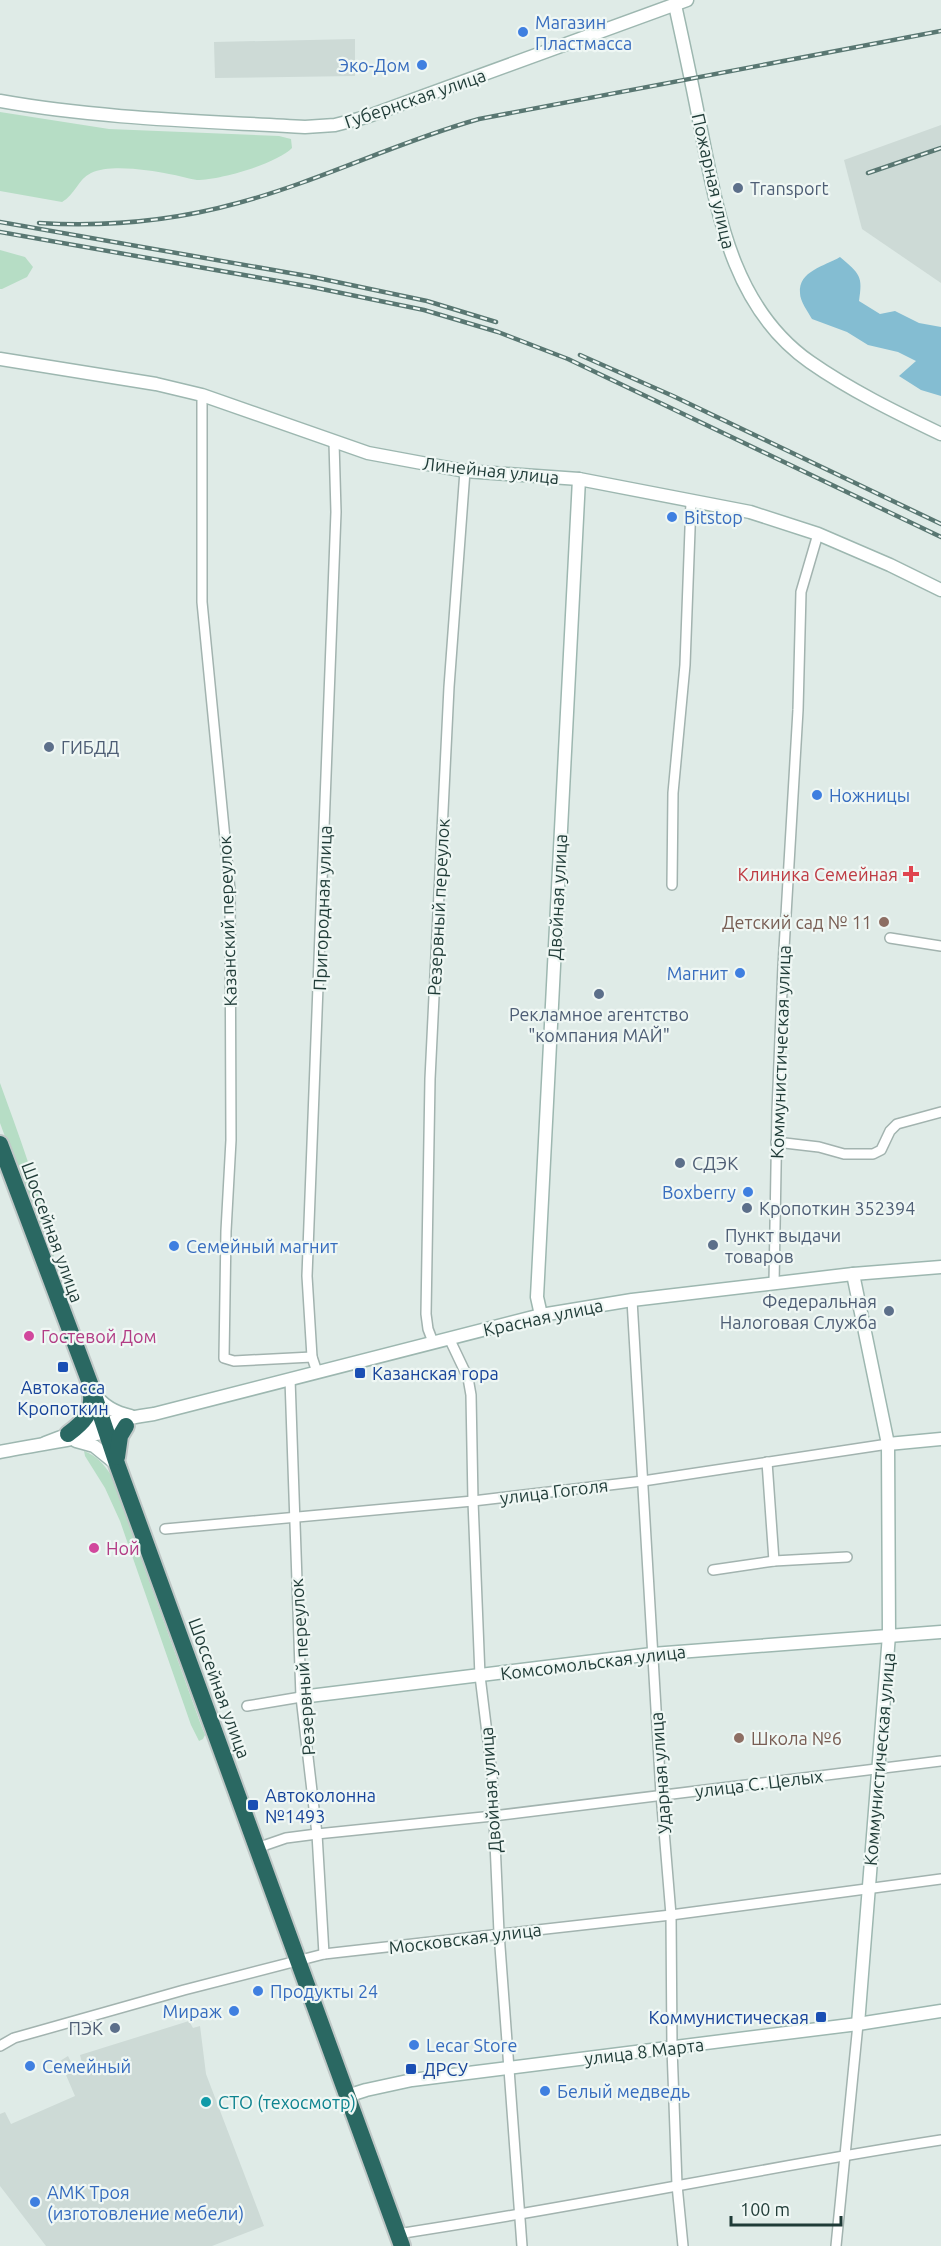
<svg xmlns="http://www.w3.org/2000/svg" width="941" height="2246" font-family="Ubuntu,sans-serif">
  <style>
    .built { fill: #cddad6 }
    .green { fill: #b6ddc5 }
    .water { fill: #84bdd2 }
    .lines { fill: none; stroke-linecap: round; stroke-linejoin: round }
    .street-casing { stroke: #a2b3af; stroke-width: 12 }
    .secondary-casing { stroke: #9db7b0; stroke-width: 15 }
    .highway-casing { stroke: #c0c8c7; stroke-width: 20 }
    .street { stroke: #fff; stroke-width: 9 }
    .secondary { stroke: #fff; stroke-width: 12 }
    .highway { stroke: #2a6862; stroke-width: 16 }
    .rail-casing { stroke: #597772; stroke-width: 4.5 }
    .rail { stroke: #eff7f4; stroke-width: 2; stroke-dasharray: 7; stroke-linecap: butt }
    .shop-dot { fill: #3f7fe0; stroke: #eff7f4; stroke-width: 2 }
    .service-dot { fill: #5c6f8a; stroke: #eff7f4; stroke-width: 2 }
    .health-dot { fill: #e0444e; stroke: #eff7f4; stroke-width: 2 }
    .education-dot { fill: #8d6e63; stroke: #eff7f4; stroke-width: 2 }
    .hotel-dot { fill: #d1479c; stroke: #eff7f4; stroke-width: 2 }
    .transit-dot { fill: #1a4fb4; stroke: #eff7f4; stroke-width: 2 }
    .culture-dot { fill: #0f9aa8; stroke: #eff7f4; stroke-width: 2 }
    .labels { text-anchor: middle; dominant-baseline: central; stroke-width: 4.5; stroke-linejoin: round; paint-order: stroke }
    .shop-label { font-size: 18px; fill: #366cbe; stroke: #eff7f4; text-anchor: start }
    .street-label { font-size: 18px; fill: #1f3b37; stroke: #eff7f4 }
    .service-label { font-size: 18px; fill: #4e5e75; stroke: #eff7f4; text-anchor: start }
    .health-label { font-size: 18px; fill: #be3a42; stroke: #eff7f4; text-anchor: end }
    .education-label { font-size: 18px; fill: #785e54; stroke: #eff7f4; text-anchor: end }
    .hotel-label { font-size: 18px; fill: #b23c85; stroke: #eff7f4; text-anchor: start }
    .transit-label { font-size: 18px; fill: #164399; stroke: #eff7f4; text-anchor: start }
    .culture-label { font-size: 18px; fill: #0d838f; stroke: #eff7f4; text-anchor: start }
  </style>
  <rect width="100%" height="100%" fill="#dfebe7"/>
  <!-- built -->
  <g class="built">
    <path d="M355,39V76L215,78L214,42Z"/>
    <path d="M941,125V283L862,229L844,160Z"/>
    <path d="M189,2021L193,2028L200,2026L206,2074L264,2226L212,2246H46L0,2186V2114L5,2112L11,2124L75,2096L60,2061L68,2056L73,2066L82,2063L80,2055Z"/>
  </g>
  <!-- green -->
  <g class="green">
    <path d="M0,112L109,129L279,136L291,139L292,148C276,164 220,180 197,180C188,179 178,175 169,174C149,170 110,164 91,173C78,179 75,195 62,202L0,191Z"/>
    <path d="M0,250L25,257L33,267L27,277L2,289H0Z"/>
    <path d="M0,1083C24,1149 48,1213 59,1283L0,1123Z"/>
    <path d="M84,1451C97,1456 103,1463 111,1475L201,1725L205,1735L203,1739L199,1741L191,1725L120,1521L105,1488L85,1456Z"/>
  </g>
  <!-- water -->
  <path class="water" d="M840,257C860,274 863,276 859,301L880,314L895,311L919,323L941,327V396L921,390L899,376L916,361L898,352L868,345L847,332L812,319C808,312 800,301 800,293C798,271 825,266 840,257Z"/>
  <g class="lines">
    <defs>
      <g id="street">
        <path d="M202,395V602L230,890L231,1140L226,1231L224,1358L234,1361L312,1357"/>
        <path d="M672,885L673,793L685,665L691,502"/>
        <path d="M890,938L941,946"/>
        <path d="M776,1142L819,1147L844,1154H873L881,1150L890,1131L897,1124L941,1112"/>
        <path d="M774,1284L777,1111L783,966L798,710L801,592L818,534"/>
        <path d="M632,1300L661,1794L671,1915L672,2048L677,2185L683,2246"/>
        <path d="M449,1338L468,1378L471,1395L473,1501L480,1676L492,1774L499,1933L522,2246"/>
        <path d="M433,1342L428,1329L426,1314L430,1079L449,687L465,471"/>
        <path d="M317,1372L312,1357L307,1276L336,512L334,442"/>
        <path d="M290,1379L301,1697L317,1834L324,1954"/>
        <path d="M767,1462L774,1561"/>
        <path d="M165,1529L473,1501L643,1481L888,1444"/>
        <path d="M713,1570L774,1561L847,1557"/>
        <path d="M247,1706L301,1697"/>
        <path d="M257,1848L286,1838L317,1834L493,1816L941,1761"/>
        <path d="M0,2046L14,2038L184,1990L324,1954L671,1915L941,1879"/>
        <path d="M397,2234C579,2207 759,2168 941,2140"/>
        <path d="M836,2246L858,2024"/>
      </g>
      <g id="secondary">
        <path d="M675,5C684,46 693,88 701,130C718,215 733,308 810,362C850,390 897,413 941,434"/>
        <path d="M0,101C100,119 204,121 305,127L335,125L366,117L687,0"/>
        <path d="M0,359L156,384L202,395L368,453L465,471L579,479L750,512L818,534L890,565L941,590"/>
        <path d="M853,1274L888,1444L889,1635L858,2024"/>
        <path d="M541,1315L537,1297L579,479"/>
        <path d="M95,1394C103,1406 117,1413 131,1416"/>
        <path d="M76,1441L94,1446L115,1463"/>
        <path d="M45,1443C81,1429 116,1419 154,1414L541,1315L632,1300L853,1274L941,1267"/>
        <path d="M888,1444L941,1439"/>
        <path d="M0,1452C38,1444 76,1440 113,1430"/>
        <path d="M301,1697L652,1654L941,1632"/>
        <path d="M347,2096L366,2090L412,2080L858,2024L941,2011"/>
      </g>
      <g id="highway">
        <path d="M0,1144L91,1386L117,1464L402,2246"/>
        <path d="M68,1434C83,1423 93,1413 91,1393"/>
        <path d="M117,1457L120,1436L126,1426"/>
      </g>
    </defs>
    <!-- street casing -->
    <use href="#street" class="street-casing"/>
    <!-- secondary casing -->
    <use href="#secondary" class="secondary-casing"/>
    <!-- highway casing -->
    <use href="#highway" class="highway-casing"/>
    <!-- street -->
    <use href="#street" class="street"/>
    <!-- secondary -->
    <use href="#secondary" class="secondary"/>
    <!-- highway -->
    <use href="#highway" class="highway"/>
    <defs>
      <g id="rail">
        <path d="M868,173L941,148"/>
        <path d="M0,222L313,277L427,301L496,322"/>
        <path d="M39,223C106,227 173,221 238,203C320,181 397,142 479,119L941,31"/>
        <path d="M0,232L312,287L424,310L498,332L568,359L941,537"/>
        <path d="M580,355L673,396L941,524"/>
      </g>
    </defs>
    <!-- rail casing -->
    <use href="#rail" class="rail-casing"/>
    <!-- rail -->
    <use href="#rail" class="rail"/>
  </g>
  <!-- markers -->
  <g class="shop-dot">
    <circle cx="523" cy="32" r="6"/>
    <circle cx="422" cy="65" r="6"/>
    <circle cx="672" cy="517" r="6"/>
    <circle cx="817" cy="795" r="6"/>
    <circle cx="740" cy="973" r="6"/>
    <circle cx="748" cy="1192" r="6"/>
    <circle cx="174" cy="1246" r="6"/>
    <circle cx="258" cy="1991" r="6"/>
    <circle cx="234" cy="2011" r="6"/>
    <circle cx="414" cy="2045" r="6"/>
    <circle cx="30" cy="2066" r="6"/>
    <circle cx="545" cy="2091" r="6"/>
    <circle cx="35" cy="2202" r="6"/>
  </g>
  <g class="service-dot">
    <circle cx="738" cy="188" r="6"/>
    <circle cx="49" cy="747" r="6"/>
    <circle cx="599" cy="994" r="6"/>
    <circle cx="680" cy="1163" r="6"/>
    <circle cx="747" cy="1208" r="6"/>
    <circle cx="713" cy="1245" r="6"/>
    <circle cx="889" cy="1311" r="6"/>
    <circle cx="115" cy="2028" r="6"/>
  </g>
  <path class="health-dot" d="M908 865h6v6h6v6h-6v6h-6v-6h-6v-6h6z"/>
  <g class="education-dot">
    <circle cx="884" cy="922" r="6"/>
    <circle cx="739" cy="1738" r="6"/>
  </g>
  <g class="hotel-dot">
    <circle cx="29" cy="1336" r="6"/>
    <circle cx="94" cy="1548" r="6"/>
  </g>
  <g class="transit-dot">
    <rect x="57" y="1361" width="12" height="12" rx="3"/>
    <rect x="354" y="1367" width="12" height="12" rx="3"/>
    <rect x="247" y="1799" width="12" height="12" rx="3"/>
    <rect x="815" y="2011" width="12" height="12" rx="3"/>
    <rect x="405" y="2063" width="12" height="12" rx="3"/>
  </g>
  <circle class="culture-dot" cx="206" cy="2102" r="6"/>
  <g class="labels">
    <!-- shop labels -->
    <g class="shop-label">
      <text x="535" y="22">Магазин<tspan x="535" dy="21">Пластмасса</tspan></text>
      <text x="410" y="65" text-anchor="end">Эко-Дом</text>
      <text x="684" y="517">Bitstop</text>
      <text x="829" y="795">Ножницы</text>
      <text x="728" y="973" text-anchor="end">Магнит</text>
      <text x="736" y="1192" text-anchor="end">Boxberry</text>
      <text x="186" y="1246">Семейный магнит</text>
      <text x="270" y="1991">Продукты 24</text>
      <text x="222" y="2011" text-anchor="end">Мираж</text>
      <text x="426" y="2045">Lecar Store</text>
      <text x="42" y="2066">Семейный</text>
      <text x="557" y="2091">Белый медведь</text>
      <text x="47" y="2192">АМК Троя<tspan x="47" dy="21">(изготовление мебели)</tspan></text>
    </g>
    <!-- street labels -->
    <g class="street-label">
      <text transform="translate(415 98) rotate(-19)">Губернская улица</text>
      <text transform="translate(714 181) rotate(77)">Пожарная улица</text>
      <text transform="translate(491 470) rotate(6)">Линейная улица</text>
      <text transform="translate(557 897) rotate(-87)">Двойная улица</text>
      <text transform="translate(438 907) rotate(-87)">Резервный переулок</text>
      <text transform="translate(322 908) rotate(-88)">Пригородная улица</text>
      <text transform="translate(227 921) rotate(-92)">Казанский переулок</text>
      <text transform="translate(780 1052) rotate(-88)">Коммунистическая улица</text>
      <text transform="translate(53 1232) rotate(70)">Шоссейная улица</text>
      <text transform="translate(543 1317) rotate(-12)">Красная улица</text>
      <text transform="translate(554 1491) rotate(-7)">улица Гоголя</text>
      <text transform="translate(593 1662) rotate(-7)">Комсомольская улица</text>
      <text transform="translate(302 1667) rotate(-94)">Резервный переулок</text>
      <text transform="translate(220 1688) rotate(70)">Шоссейная улица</text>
      <text transform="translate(879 1759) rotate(-85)">Коммунистическая улица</text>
      <text transform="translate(660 1773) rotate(-94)">Ударная улица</text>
      <text transform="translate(759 1783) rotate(-7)">улица С. Целых</text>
      <text transform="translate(490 1790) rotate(-94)">Двойная улица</text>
      <text transform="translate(465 1938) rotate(-7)">Московская улица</text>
      <text transform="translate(644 2051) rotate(-7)">улица 8 Марта</text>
    </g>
    <!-- service labels -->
    <g class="service-label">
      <text x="750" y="188">Transport</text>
      <text x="61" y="747">ГИБДД</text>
      <text x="599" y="1014" text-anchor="middle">Рекламное агентство<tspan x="599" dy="21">"компания МАЙ"</tspan></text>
      <text x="692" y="1163">СДЭК</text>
      <text x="759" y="1208">Кропоткин 352394</text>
      <text x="725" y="1235">Пункт выдачи<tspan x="725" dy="21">товаров</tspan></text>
      <text x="877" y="1301" text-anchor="end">Федеральная<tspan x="877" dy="21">Налоговая Служба</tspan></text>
      <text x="103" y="2028" text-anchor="end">ПЭК</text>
    </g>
    <!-- health labels -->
    <g class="health-label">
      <text x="898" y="874">Клиника Семейная</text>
    </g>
    <!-- education labels -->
    <g class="education-label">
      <text x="872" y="922">Детский сад № 11</text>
      <text x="751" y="1738" text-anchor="start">Школа №6</text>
    </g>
    <!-- hotel labels -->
    <g class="hotel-label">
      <text x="41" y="1336">Гостевой Дом</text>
      <text x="106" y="1548">Ной</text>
    </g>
    <!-- transit labels -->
    <g class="transit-label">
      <text x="372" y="1373">Казанская гора</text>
      <text x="63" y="1387" text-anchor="middle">Автокасса<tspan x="63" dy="21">Кропоткин</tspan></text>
      <text x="265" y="1795">Автоколонна<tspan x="265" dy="21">№1493</tspan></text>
      <text x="809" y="2017" text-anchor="end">Коммунистическая</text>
      <text x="423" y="2069">ДРСУ</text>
    </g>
    <!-- culture labels -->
    <g class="culture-label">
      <text x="218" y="2102">СТО (техосмотр)</text>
    </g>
  </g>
  <!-- scale -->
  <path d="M731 2216v9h110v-9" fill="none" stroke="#1f3b37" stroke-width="3"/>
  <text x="740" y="2216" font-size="18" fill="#1f3b37" stroke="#eff7f4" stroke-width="4.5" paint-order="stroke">100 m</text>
</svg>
